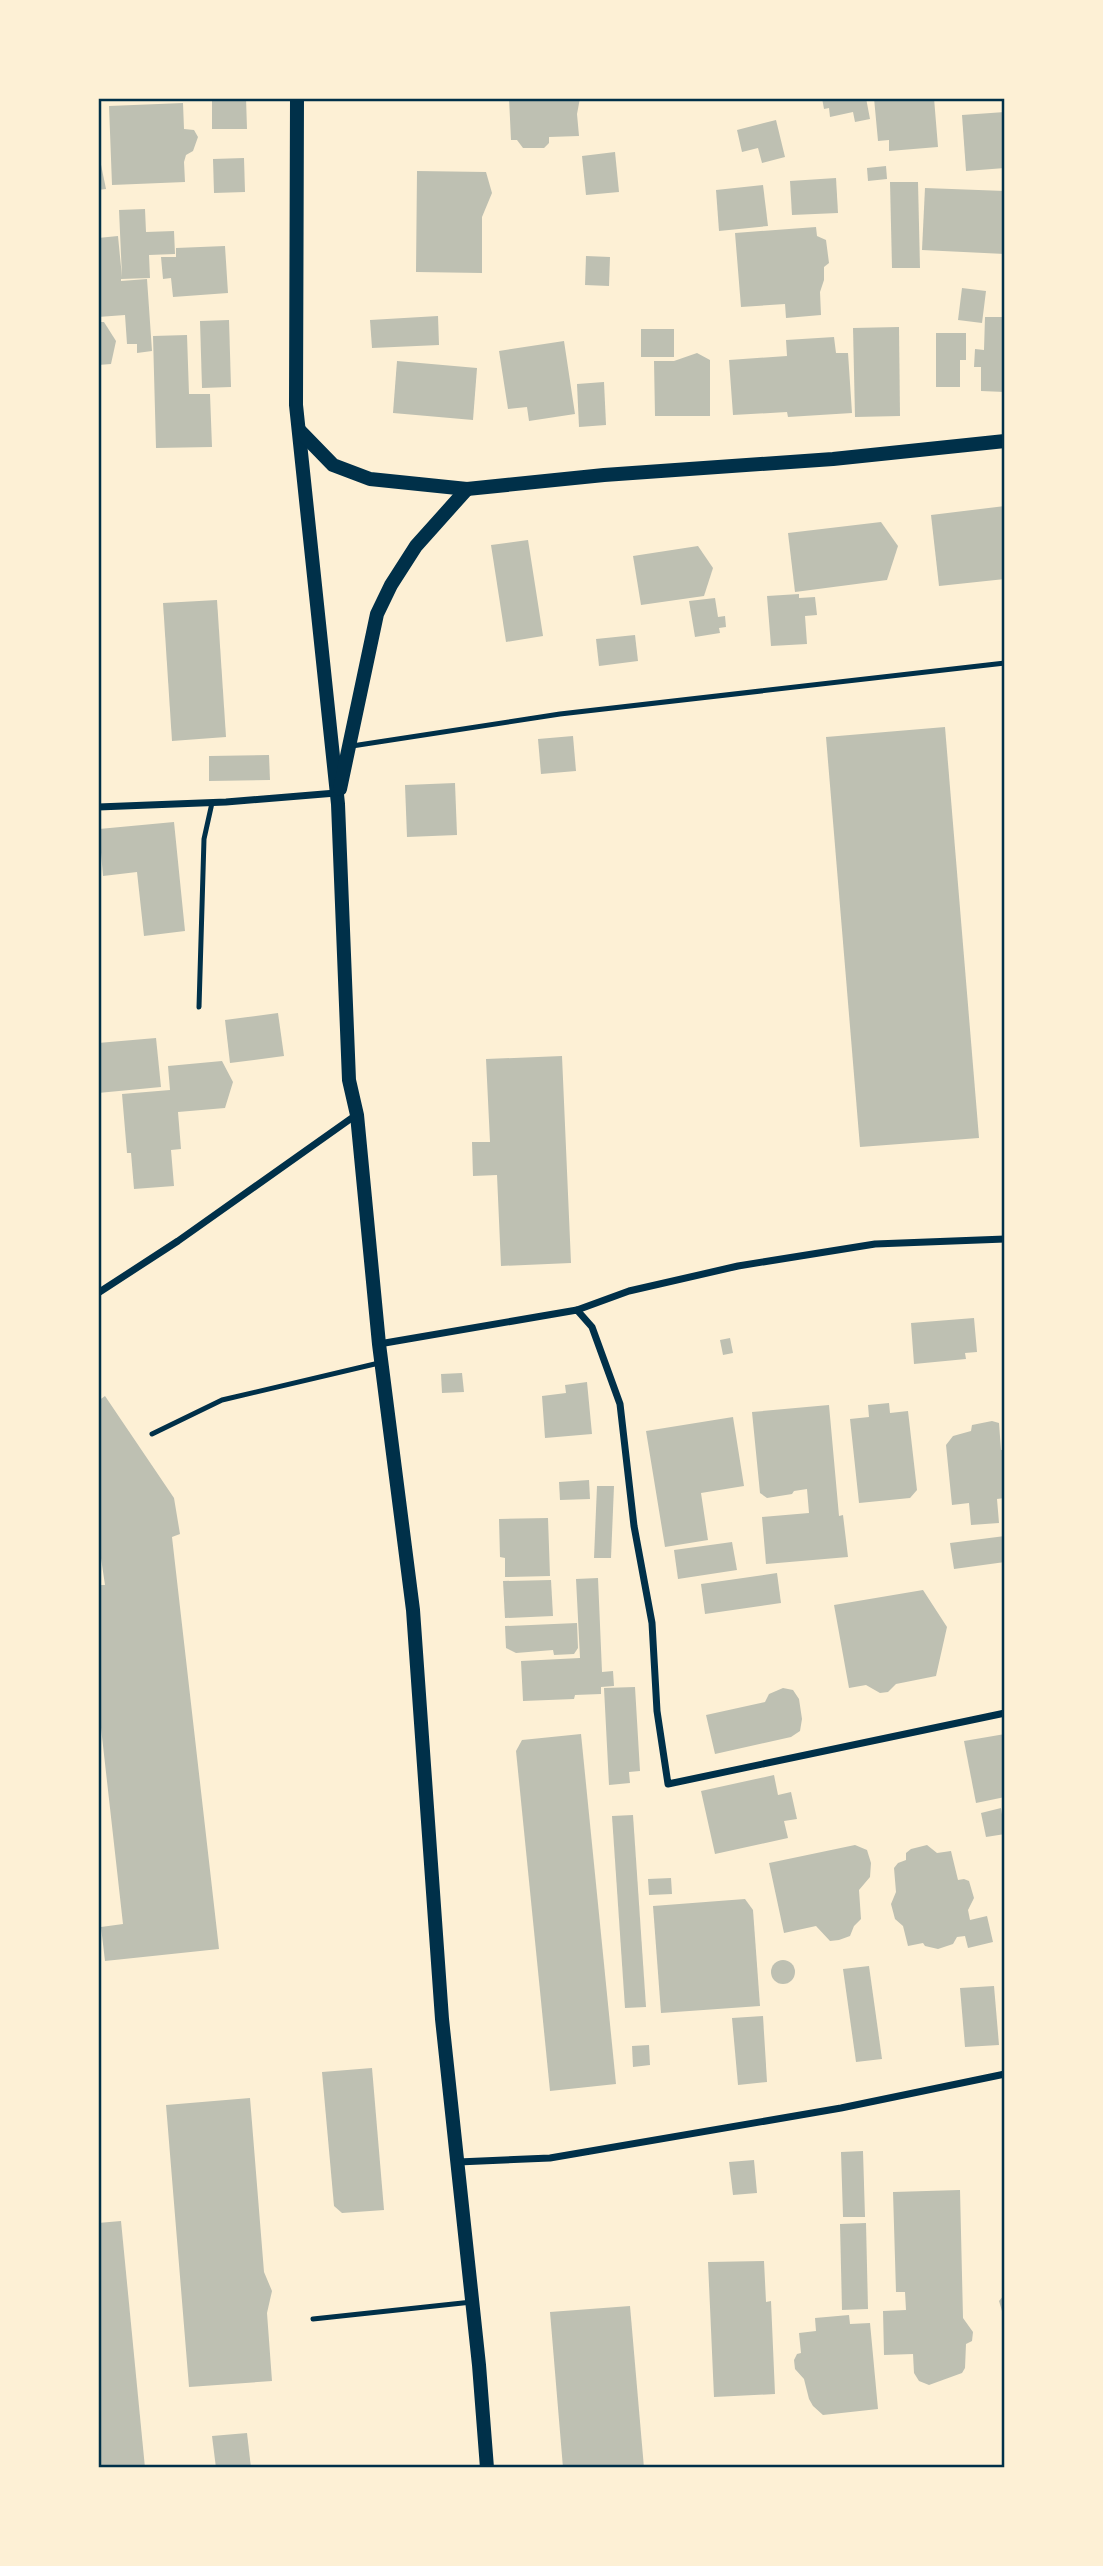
<svg xmlns="http://www.w3.org/2000/svg" width="1103" height="2566" font-family="Lora,serif">
  <style>
    .building { fill: #bec0b2 }
    .lines { fill: none; stroke-linecap: round; stroke-linejoin: round }
    .service { stroke: #003049; stroke-width: 5 }
    .minor { stroke: #003049; stroke-width: 7 }
    .secondary { stroke: #003049; stroke-width: 14 }
    .neatline { fill: none; stroke: #003049; stroke-width: 2.5 }
  </style>
  <rect width="100%" height="100%" fill="#fdf0d5"/>
  <!-- building -->
  <g class="building">
    <path d="M212,98H246L247,129H212Z"/>
    <path d="M509,98H580L577,114L579,136L549,137V143L544,148H523L517,140H511Z"/>
    <path d="M822,98H866L870,119L855,122L853,112L830,117L829,108L824,109Z"/>
    <path d="M874,98H934L938,147L889,151V140L878,141Z"/>
    <path d="M183,103L184,129L194,130L198,137L193,151L186,155L184,162L185,182L112,185L109,106Z"/>
    <path d="M1005,112V168L966,171L962,115Z"/>
    <path d="M776,120L785,157L762,163L758,148L742,152L737,130Z"/>
    <path d="M98,150L106,189L98,190Z"/>
    <path d="M615,152L619,192L586,195L582,156Z"/>
    <path d="M244,158L245,192L214,193L213,159Z"/>
    <path d="M886,166L887,179L868,181L867,168Z"/>
    <path d="M417,171L486,172L492,193L482,217V273L416,272Z"/>
    <path d="M836,178L838,213L792,215L790,181Z"/>
    <path d="M890,182H918L920,268H892Z"/>
    <path d="M763,185L768,226L719,231L716,190Z"/>
    <path d="M925,188L1005,191V254L922,250Z"/>
    <path d="M145,209L146,232L174,231L175,254L149,255L150,278L121,279V281L147,279L152,351L137,353V344H127L125,315L98,317V238L118,236L122,277L119,210Z"/>
    <path d="M816,227L817,236L826,240L829,263L824,267V280L820,292L821,315L786,318L785,304L741,307L735,233Z"/>
    <path d="M225,246L228,293L173,297L171,278L163,279L161,257H176V248Z"/>
    <path d="M586,256L610,257L609,286L585,285Z"/>
    <path d="M962,288L986,291L982,323L958,320Z"/>
    <path d="M438,316L439,345L372,348L370,320Z"/>
    <path d="M985,317H1005V392L981,391V367H974L975,349L984,350Z"/>
    <path d="M229,320L231,387L202,388L200,321Z"/>
    <path d="M98,322H104L116,341L111,364L98,365Z"/>
    <path d="M899,327L900,416L855,417L853,328Z"/>
    <rect x="641" y="329" width="33" height="28"/>
    <path d="M936,333H966V360H960V387H936Z"/>
    <path d="M187,335L189,394H210L212,447L156,448L153,336Z"/>
    <path d="M834,337L836,353H848L852,413L788,417L787,412L733,415L729,360L787,356L786,340Z"/>
    <path d="M564,341L575,414L529,421L527,407L508,409L499,351Z"/>
    <path d="M697,353L710,360V416H655L654,361H674Z"/>
    <path d="M397,361L477,368L473,420L393,413Z"/>
    <path d="M604,382L606,425L579,427L577,384Z"/>
    <path d="M1005,506V579L939,586L931,515Z"/>
    <path d="M881,522L898,546L887,580L795,592L788,533Z"/>
    <path d="M528,540L543,636L506,642L491,545Z"/>
    <path d="M698,546L713,568L704,596L641,605L633,556Z"/>
    <path d="M799,594V598L815,597L817,615L805,616L807,644L771,646L767,596Z"/>
    <path d="M715,598L718,617L725,616L726,627L719,628L720,633L695,637L689,601Z"/>
    <path d="M217,600L226,737L172,741L163,603Z"/>
    <path d="M635,635L638,661L599,666L596,639Z"/>
    <path d="M945,727L979,1138L860,1147L826,737Z"/>
    <path d="M573,736L576,771L541,774L538,739Z"/>
    <path d="M269,755L270,780L209,781V756Z"/>
    <path d="M455,783L457,835L407,837L405,785Z"/>
    <path d="M174,822L185,931L144,936L137,872L103,876L99,829Z"/>
    <path d="M278,1013L284,1056L230,1063L225,1020Z"/>
    <path d="M156,1038L161,1087L98,1093V1043Z"/>
    <path d="M562,1056L571,1263L501,1266L497,1175L473,1176L472,1142H490L486,1059Z"/>
    <path d="M222,1061L233,1082L225,1108L178,1112L181,1149L171,1150L174,1186L134,1189L131,1153H127L122,1094L170,1090L168,1066Z"/>
    <path d="M974,1318L977,1352L965,1353L966,1359L914,1364L911,1323Z"/>
    <path d="M730,1338L733,1353L723,1355L720,1340Z"/>
    <path d="M462,1373L464,1392L442,1393L441,1374Z"/>
    <path d="M587,1382L592,1434L545,1438L542,1396L566,1393L565,1385Z"/>
    <path d="M105,1396L174,1498L180,1534L172,1537L219,1949L105,1961L101,1927L123,1924L98,1701V1585H105L98,1538V1401Z"/>
    <path d="M889,1403L890,1413L908,1411L917,1490L910,1498L859,1503L850,1419L869,1417L868,1405Z"/>
    <path d="M829,1405L839,1516L843,1515L848,1557L766,1564L762,1517L809,1513L807,1489L794,1491L792,1494L767,1498L760,1493L752,1412Z"/>
    <path d="M733,1417L744,1486L701,1493L708,1540L665,1547L646,1431Z"/>
    <path d="M992,1421L999,1423L1001,1450H1005V1498L997,1499L999,1523L971,1525L969,1503L952,1505L946,1445L953,1436L971,1431L972,1425Z"/>
    <path d="M589,1480L590,1499L560,1500L559,1482Z"/>
    <path d="M597,1486H614L611,1558H594Z"/>
    <path d="M548,1518L550,1576L505,1577V1558L500,1557L499,1519Z"/>
    <path d="M1005,1536V1562L954,1569L950,1543Z"/>
    <path d="M732,1542L737,1570L678,1579L674,1550Z"/>
    <path d="M777,1573L781,1603L705,1614L701,1584Z"/>
    <path d="M598,1578L602,1672L613,1671L614,1686L601,1687V1694L575,1695L574,1699L523,1701L521,1661L580,1658L576,1579Z"/>
    <path d="M551,1580L553,1616L505,1618L503,1581Z"/>
    <path d="M923,1590L947,1627L936,1676L896,1684L888,1692L880,1693L866,1685L849,1688L834,1605Z"/>
    <path d="M577,1623L578,1648L574,1654L554,1655L553,1650L516,1653L506,1648L505,1626Z"/>
    <path d="M635,1687L640,1771L629,1772L630,1783L609,1785L604,1688Z"/>
    <path d="M783,1688L793,1690L799,1699L802,1719L800,1731L791,1737L715,1754L706,1715L765,1702L769,1694Z"/>
    <path d="M581,1734L616,2084L550,2091L516,1751L522,1740Z"/>
    <path d="M1005,1734V1797L976,1803L964,1741Z"/>
    <path d="M774,1775L778,1795L791,1792L797,1819L784,1821L788,1838L715,1854L701,1791Z"/>
    <path d="M1001,1808L1005,1834L986,1837L981,1813Z"/>
    <path d="M633,1815L646,2007L625,2008L612,1816Z"/>
    <path d="M855,1845L867,1850L871,1863L870,1877L859,1890L861,1919L854,1926L850,1936L839,1940L830,1941L816,1926L784,1933L769,1863Z"/>
    <path d="M927,1845L937,1853L951,1851L958,1880L964,1879L969,1881L974,1898L968,1910L970,1920L987,1916L993,1942L968,1948L965,1936L957,1937L953,1944L938,1949L925,1946L923,1943L908,1946L903,1926L895,1919L891,1904L896,1892L894,1868L898,1863L906,1860V1853L911,1849Z"/>
    <path d="M671,1878L672,1894L649,1895L648,1879Z"/>
    <path d="M745,1899L753,1910L760,2006L661,2013L653,1906Z"/>
    <circle cx="783" cy="1972" r="12"/>
    <path d="M869,1966L882,2059L856,2062L843,1969Z"/>
    <path d="M994,1986L999,2045L965,2047L960,1988Z"/>
    <path d="M763,2016L767,2082L738,2085L732,2018Z"/>
    <path d="M649,2045L650,2065L633,2067L632,2046Z"/>
    <path d="M372,2068L384,2210L342,2213L334,2206L322,2072Z"/>
    <path d="M250,2098L264,2272L272,2291L267,2313L272,2381L189,2387L166,2105Z"/>
    <path d="M863,2151L865,2217H843L841,2152Z"/>
    <path d="M754,2160L757,2193L733,2195L729,2162Z"/>
    <path d="M960,2190L963,2318L973,2332L972,2341L966,2344L965,2368L962,2373L929,2385L919,2381L914,2373L913,2354L884,2355L883,2311L906,2310L905,2292H896L893,2192Z"/>
    <path d="M121,2221L145,2468H98V2223Z"/>
    <path d="M866,2223L868,2309L842,2310L840,2224Z"/>
    <path d="M764,2261L766,2302L771,2301L775,2394L714,2397L708,2262Z"/>
    <path d="M1005,2294V2321L999,2301Z"/>
    <path d="M630,2306L644,2468H563L550,2312Z"/>
    <path d="M849,2315L850,2324L870,2323L878,2409L823,2415L813,2406L809,2399L804,2379L795,2369L794,2360L797,2354L801,2353L799,2333L816,2331L815,2318Z"/>
    <path d="M247,2433L251,2468H216L212,2436Z"/>
  </g>
  <g class="lines">
    <!-- service -->
    <g class="service">
      <path d="M352,746L560,714L1005,663"/>
      <path d="M199,1007L204,839L212,803"/>
      <path d="M152,1434L222,1400L379,1363"/>
      <path d="M313,2319L472,2302"/>
    </g>
    <!-- minor -->
    <g class="minor">
      <path d="M98,807L226,802L336,793"/>
      <path d="M98,1293L178,1241L356,1115"/>
      <path d="M577,1310L629,1291L738,1266L875,1244L1005,1239"/>
      <path d="M379,1344L577,1310L592,1327L620,1404L634,1526L652,1623L657,1711L668,1784L1005,1713"/>
      <path d="M458,2162L550,2158L841,2108L1005,2074"/>
    </g>
    <!-- secondary -->
    <g class="secondary">
      <path d="M297,98L296,405L338,804L349,1080L357,1115L379,1344L413,1610L442,2019L479,2365L487,2468"/>
      <path d="M299,430L333,465L370,479L467,489L604,475L833,459L1005,441"/>
      <path d="M340,789L377,614L391,585L416,546L467,489"/>
    </g>
  </g>
  <!-- border -->
  <rect width="1103" height="2566" fill="none" stroke="#fdf0d5" stroke-width="200"/>
  <rect x="100" y="100" width="903" height="2366" class="neatline"/>
</svg>
